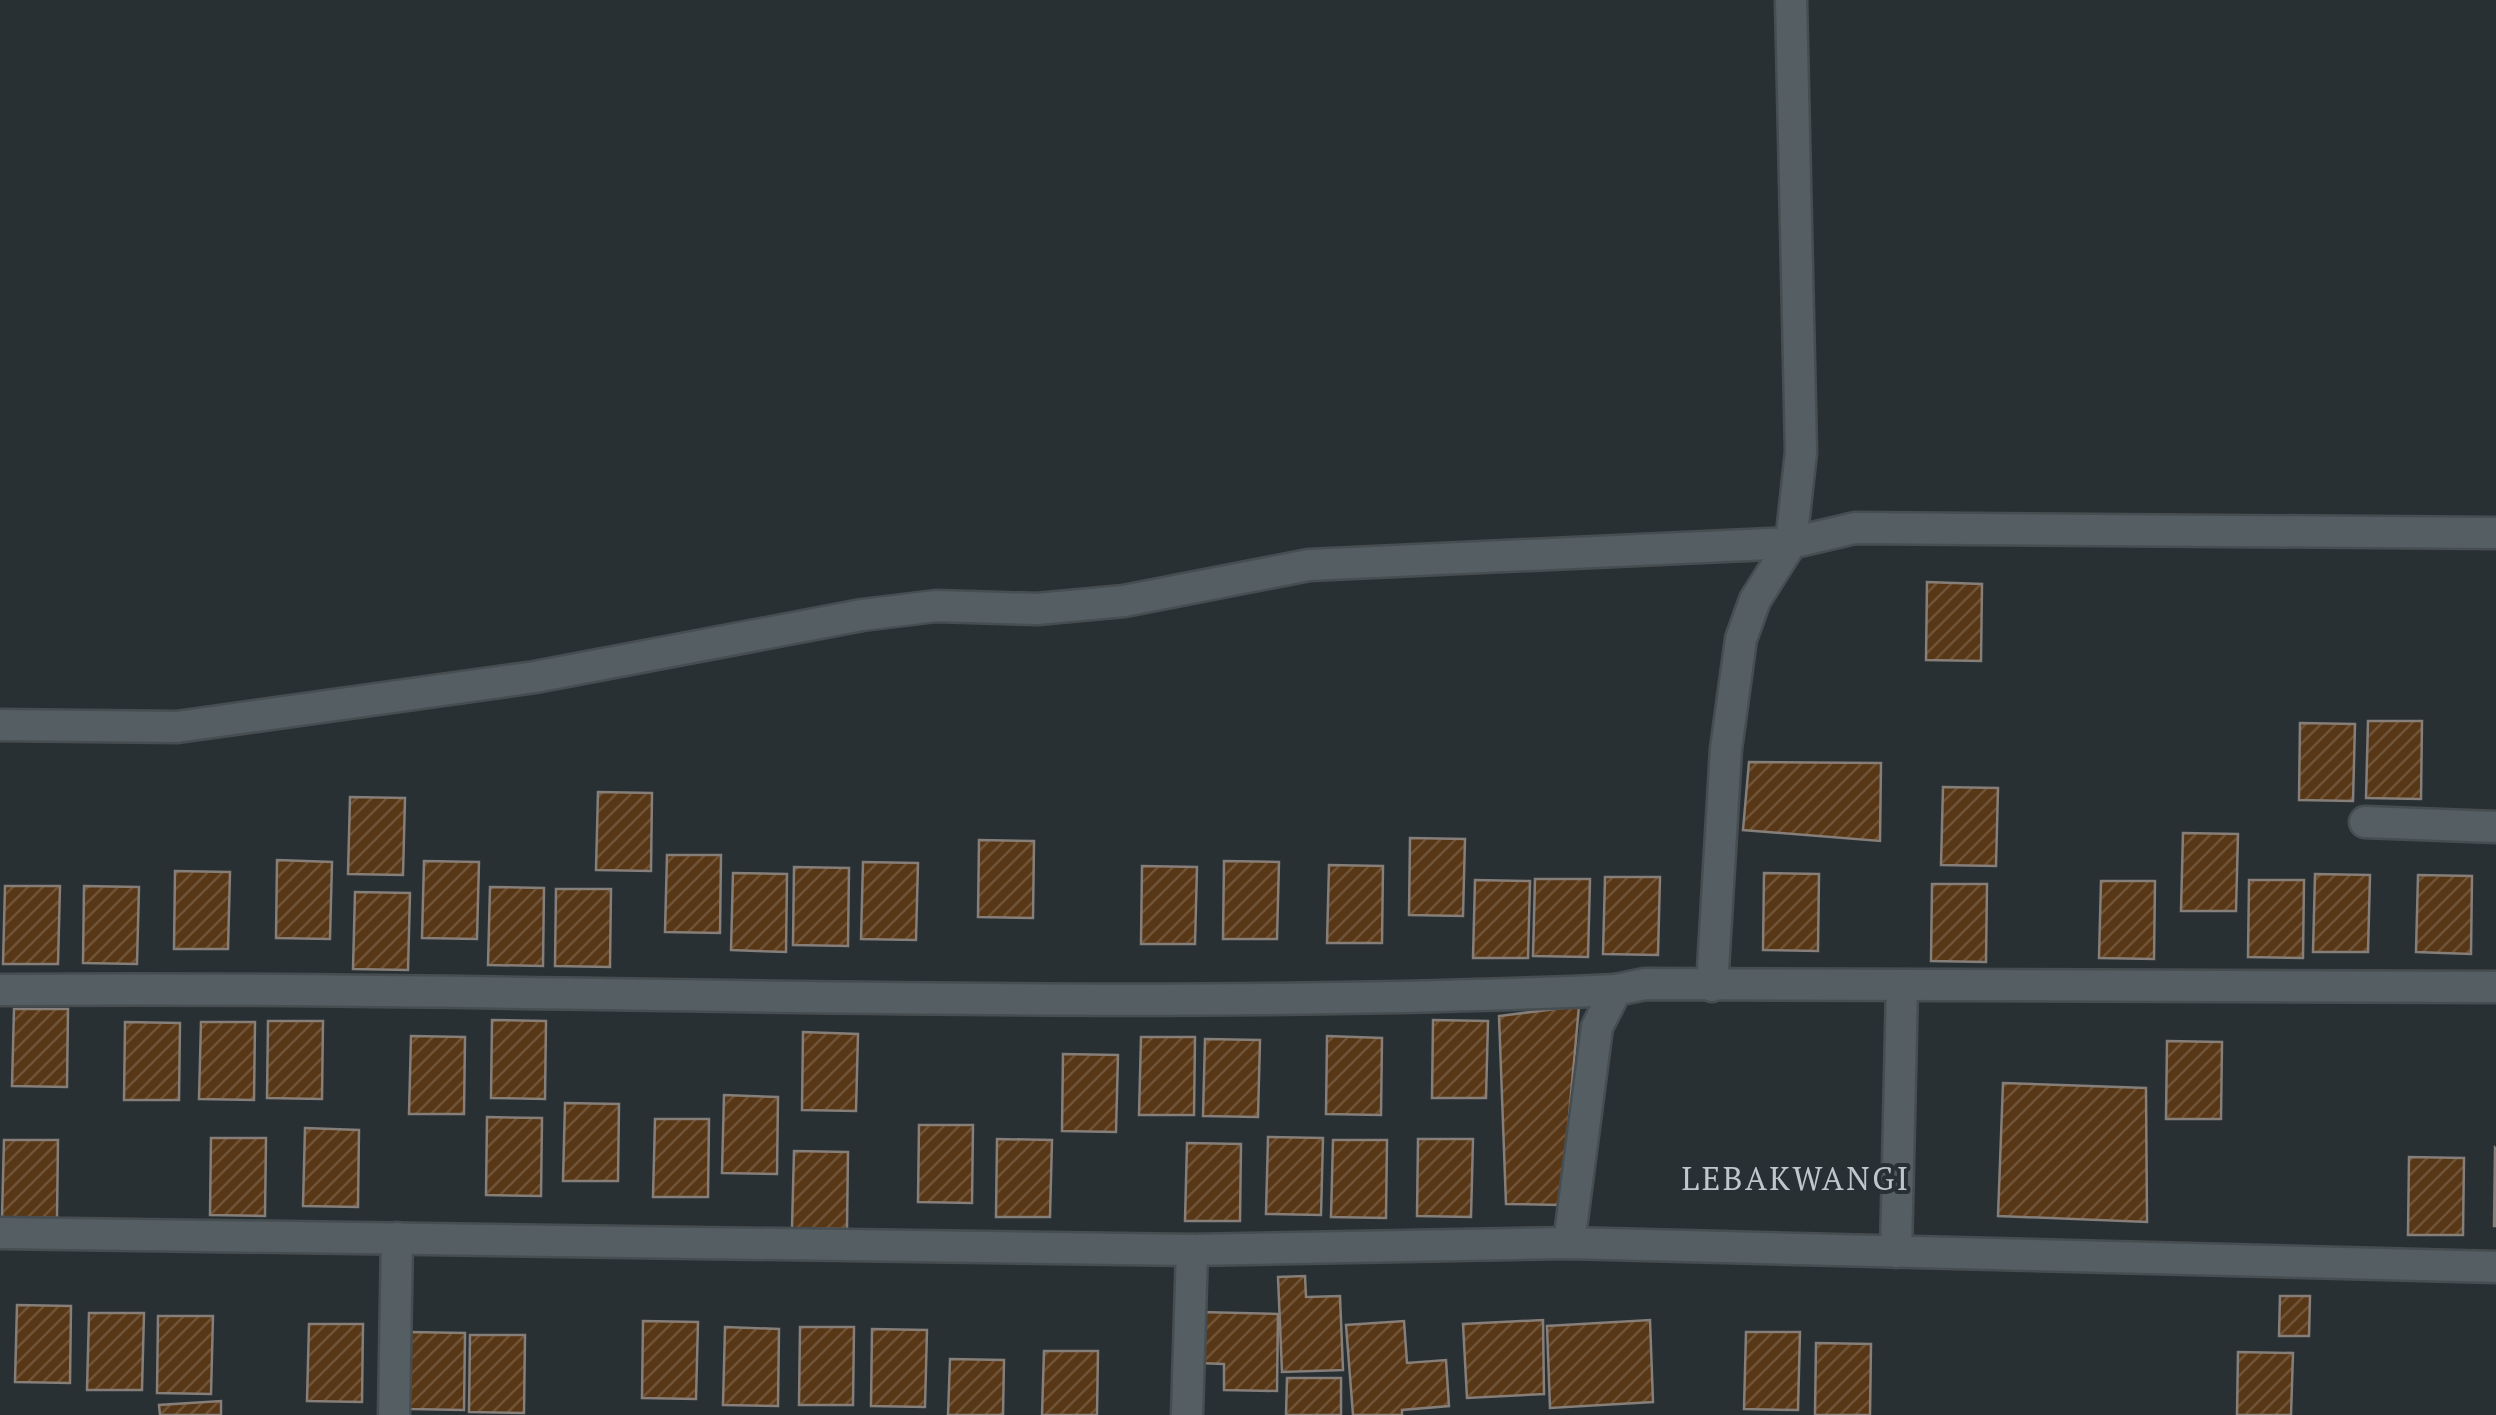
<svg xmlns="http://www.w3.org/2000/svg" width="2496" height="1415" font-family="'PT Serif',serif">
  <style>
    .building { fill: url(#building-hatch); stroke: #867e78; stroke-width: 2.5 }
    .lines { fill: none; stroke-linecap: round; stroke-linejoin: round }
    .minor-casing { stroke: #474e51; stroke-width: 35 }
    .minor { stroke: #555e62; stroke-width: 30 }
    .labels { text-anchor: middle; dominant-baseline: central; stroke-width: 8; stroke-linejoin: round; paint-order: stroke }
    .quarter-label { font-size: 32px; letter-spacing: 2.5px; fill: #bdc7cc; stroke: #283034 }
  </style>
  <defs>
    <pattern id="building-hatch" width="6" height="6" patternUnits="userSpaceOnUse" patternTransform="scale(2.5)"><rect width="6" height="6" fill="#583716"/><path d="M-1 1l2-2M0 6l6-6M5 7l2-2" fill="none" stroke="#705438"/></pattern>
  </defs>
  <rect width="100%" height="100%" fill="#283034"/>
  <!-- building -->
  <g class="building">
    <path d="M1927,582L1982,584L1981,661L1926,660Z"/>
    <path d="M2368,721H2422L2421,799L2366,798Z"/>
    <path d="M2300,723L2355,724L2353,801L2299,800Z"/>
    <path d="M1749,762L1881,763L1880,841L1743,830Z"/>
    <path d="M1943,787L1998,788L1996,866L1941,865Z"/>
    <path d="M598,792L652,793L651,871L596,870Z"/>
    <path d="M350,797L405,798L403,875L348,874Z"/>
    <path d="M2183,833L2238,834L2236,911H2181Z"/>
    <path d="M1410,838L1465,839L1463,916L1409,915Z"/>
    <path d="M979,840L1034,841L1033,918L978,917Z"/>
    <path d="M667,855H721L720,933L665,932Z"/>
    <path d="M277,860L332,862L330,939L276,938Z"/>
    <path d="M424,861L479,862L477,939L422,938Z"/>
    <path d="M1224,861L1279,862L1277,939H1223Z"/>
    <path d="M863,862L918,863L916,940L861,939Z"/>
    <path d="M1329,865L1383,866L1382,943H1327Z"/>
    <path d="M1142,866L1197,867L1195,944H1141Z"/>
    <path d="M794,867L849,868L848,946L793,945Z"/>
    <path d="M175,871L230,872L228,949H174Z"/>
    <path d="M733,873L787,874L786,952L731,950Z"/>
    <path d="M1764,873L1819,874L1818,951L1763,950Z"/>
    <path d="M2315,874L2370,875L2368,952H2313Z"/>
    <path d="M2418,875L2472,876L2471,954L2416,952Z"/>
    <path d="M1605,877H1660L1658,955L1603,954Z"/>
    <path d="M1535,879H1590L1588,957L1533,956Z"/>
    <path d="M1475,880L1530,881L1528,958H1473Z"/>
    <path d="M2249,880H2304L2303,958L2248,957Z"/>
    <path d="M2101,881H2155L2154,959L2099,958Z"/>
    <path d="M1932,884H1987L1986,962L1931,961Z"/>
    <path d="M5,886H60L58,964H3Z"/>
    <path d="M84,886L139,887L137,964L83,963Z"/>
    <path d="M490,887L544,888L543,966L488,965Z"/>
    <path d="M556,889H611L610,967L555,966Z"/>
    <path d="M355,892L410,893L408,970L353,969Z"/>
    <path d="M1579,1006L1561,1205L1506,1204L1499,1016Z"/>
    <path d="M14,1009H68L67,1087L12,1086Z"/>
    <path d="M492,1020L546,1021L545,1099L491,1098Z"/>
    <path d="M1433,1020L1488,1021L1486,1098H1432Z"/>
    <path d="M268,1021H323L322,1099L267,1098Z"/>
    <path d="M125,1022L180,1023L179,1100H124Z"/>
    <path d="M201,1022H255L254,1100L199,1099Z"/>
    <path d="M803,1032L858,1034L856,1111L802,1110Z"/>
    <path d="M411,1036L465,1037L464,1114H409Z"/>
    <path d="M1327,1036L1382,1038L1381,1115L1326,1114Z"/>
    <path d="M1141,1037H1195L1194,1115H1139Z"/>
    <path d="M1205,1039L1260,1040L1258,1117L1203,1116Z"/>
    <path d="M2167,1041L2222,1042L2221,1119H2166Z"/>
    <path d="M1063,1054L1118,1055L1116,1132L1062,1131Z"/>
    <path d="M2003,1083L2146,1088L2147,1222L1998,1216Z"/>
    <path d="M724,1095L778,1097L777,1174L722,1173Z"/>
    <path d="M565,1103L619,1104L618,1181H563Z"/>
    <path d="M487,1117L542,1118L541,1196L486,1195Z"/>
    <path d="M655,1119H709L708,1197H653Z"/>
    <path d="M919,1125H973L972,1203L918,1202Z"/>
    <path d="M305,1128L359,1130L358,1207L303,1206Z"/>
    <path d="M1268,1137L1323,1138L1321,1215L1266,1214Z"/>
    <path d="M211,1138H266L265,1216L210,1215Z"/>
    <path d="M997,1139L1052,1140L1050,1217H996Z"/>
    <path d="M1418,1139H1473L1471,1217L1417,1216Z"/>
    <path d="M4,1140H58L57,1218L2,1217Z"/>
    <path d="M1333,1140H1387L1386,1218L1331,1217Z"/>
    <path d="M1187,1143L1241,1144L1240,1221H1185Z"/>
    <path d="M2495,1148L2496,1149V1226H2494Z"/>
    <path d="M794,1151L848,1152L847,1229L792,1228Z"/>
    <path d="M2409,1157L2464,1158L2463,1235H2408Z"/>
    <path d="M1305,1276L1306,1297L1340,1296L1343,1370L1282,1372L1278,1277Z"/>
    <path d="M2280,1296H2310L2309,1336H2279Z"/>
    <path d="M17,1305L71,1306L70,1383L15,1382Z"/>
    <path d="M1200,1312L1278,1314L1277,1391L1224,1390V1364L1199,1363Z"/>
    <path d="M89,1313H144L142,1390H87Z"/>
    <path d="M158,1316H213L211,1394L157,1393Z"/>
    <path d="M1543,1320L1544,1394L1467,1398L1463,1324Z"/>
    <path d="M1650,1320L1653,1402L1550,1408L1547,1326Z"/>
    <path d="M643,1321L698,1322L696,1399L642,1398Z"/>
    <path d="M1404,1321L1407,1363L1446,1360L1449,1406L1402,1410V1415H1353L1346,1325Z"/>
    <path d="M309,1324H363L362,1402L307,1401Z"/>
    <path d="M725,1327L779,1329L778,1406L723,1405Z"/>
    <path d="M800,1327H854L853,1405H799Z"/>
    <path d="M872,1329L927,1330L925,1407L871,1406Z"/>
    <path d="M410,1332L465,1333L464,1410L409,1409Z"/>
    <path d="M1746,1332H1800L1798,1410L1744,1409Z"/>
    <path d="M470,1335H525L524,1413L469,1412Z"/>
    <path d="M1816,1343L1871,1344L1870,1415H1815Z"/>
    <path d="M1044,1351H1098L1097,1415H1042Z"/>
    <path d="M2238,1352L2293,1353L2291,1415H2237Z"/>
    <path d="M950,1359L1004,1360L1003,1415H948Z"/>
    <path d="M1287,1378H1341V1415H1286Z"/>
    <path d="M221,1401V1415H160L159,1405Z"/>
  </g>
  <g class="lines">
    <defs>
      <g id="minor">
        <path d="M0,725L177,727L535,677L862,615L936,606L1037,609L1124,601L1309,565L1791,543L1801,452L1791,0"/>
        <path d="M2365,822L2496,827"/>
        <path d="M1712,986L1726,749L1741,639L1755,600L1791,543L1855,528L2496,533"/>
        <path d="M0,990C538,985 1078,1014 1616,990"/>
        <path d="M0,1233L1192,1250L1569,1243L2496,1267"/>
        <path d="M1569,1243L1597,1027L1616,990L1645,984L2496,987"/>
        <path d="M1896,1252L1902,987"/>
        <path d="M394,1415L397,1238"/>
        <path d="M1187,1415L1192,1250"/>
      </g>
    </defs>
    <!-- minor casing -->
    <use href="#minor" class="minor-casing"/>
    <!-- minor -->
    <use href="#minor" class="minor"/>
  </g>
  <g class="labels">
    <!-- quarter labels -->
    <g class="quarter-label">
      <text x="1796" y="1178">LEBAKWANGI</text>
    </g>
  </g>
</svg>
